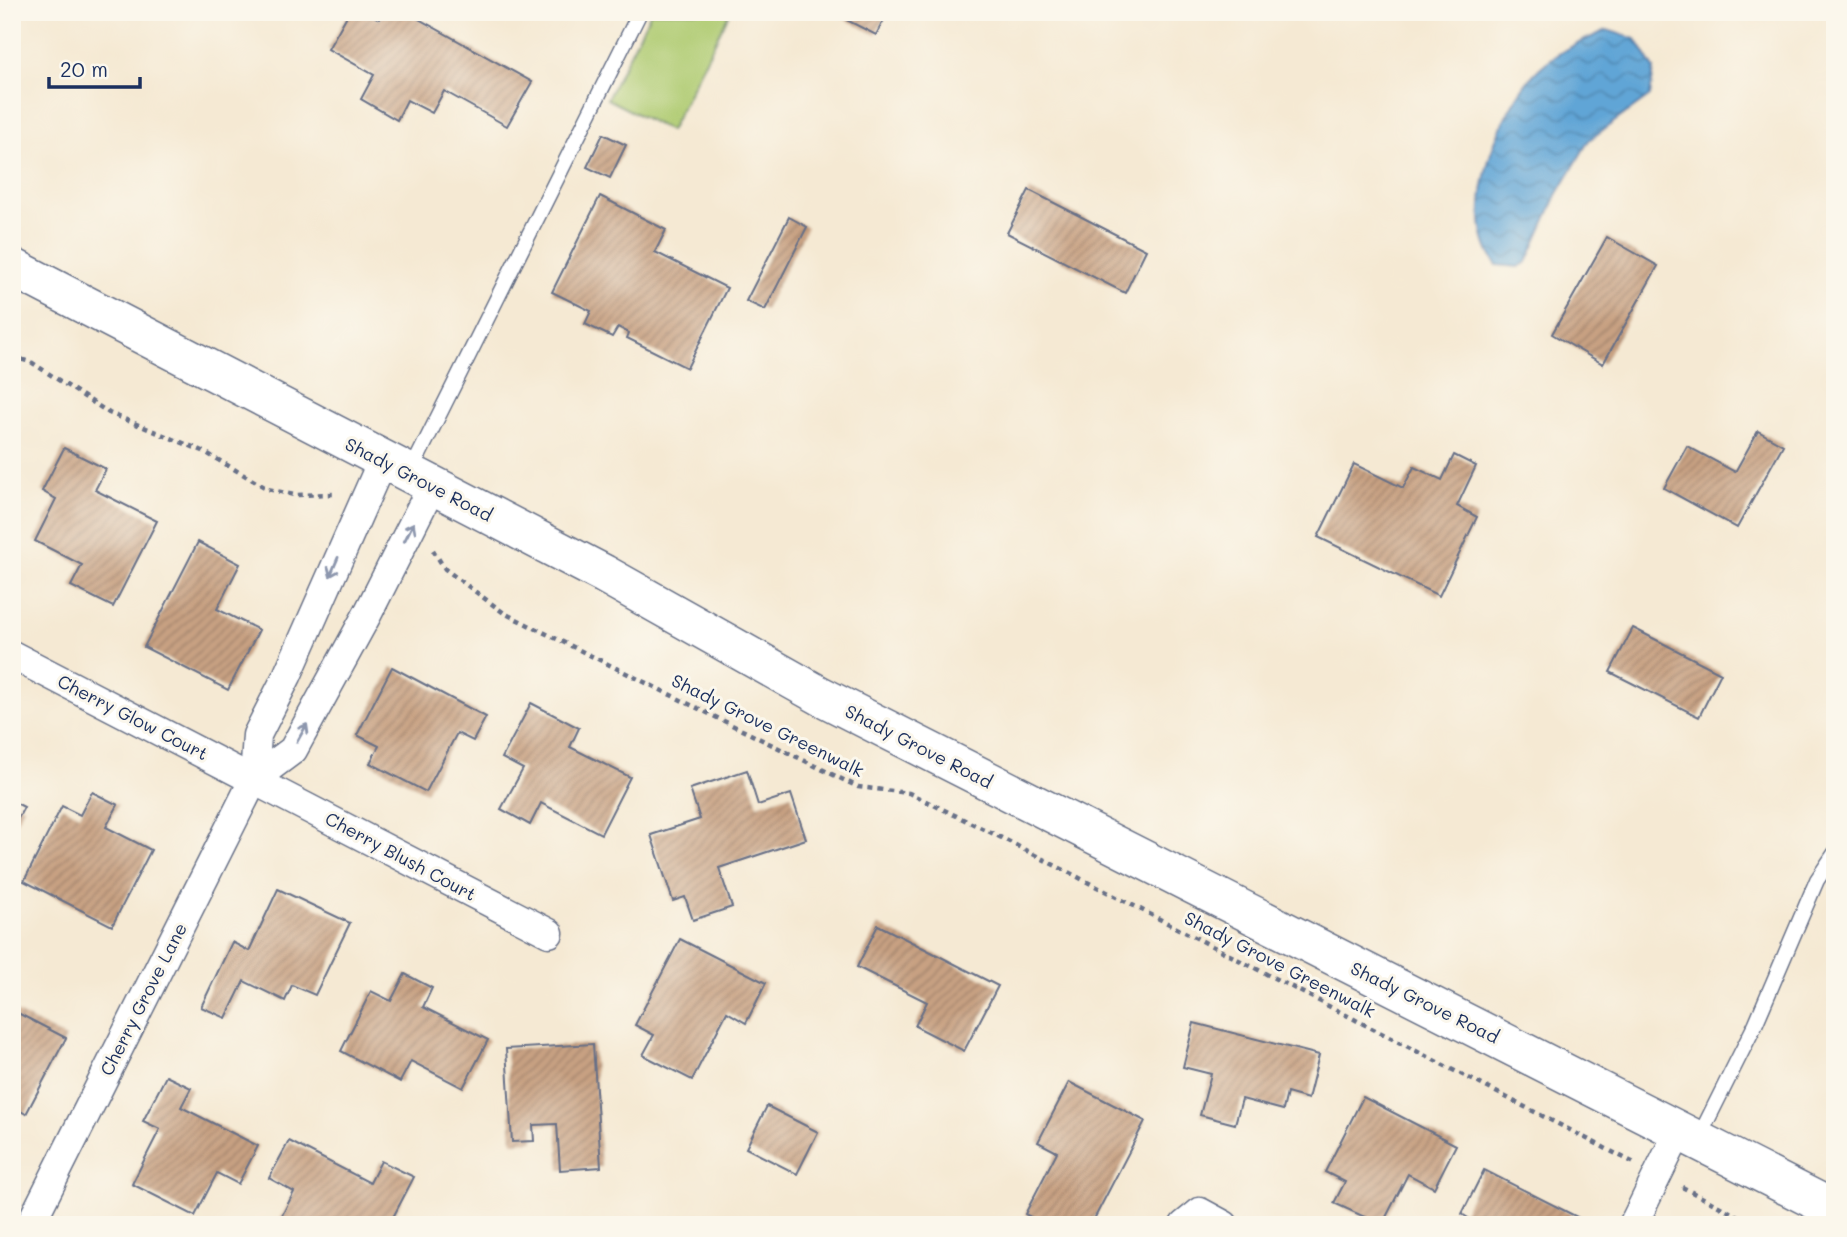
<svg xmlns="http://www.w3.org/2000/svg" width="1847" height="1237" font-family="Mali,sans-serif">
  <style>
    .pitch { fill: #afcb71; stroke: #657d68; stroke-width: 2 }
    .water { fill: url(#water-waves); stroke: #3e6a9a; stroke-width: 2 }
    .building { fill: url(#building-hatch) }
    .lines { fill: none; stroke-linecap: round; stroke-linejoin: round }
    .lane-casing { stroke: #677087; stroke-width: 17 }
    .street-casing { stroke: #677087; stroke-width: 31 }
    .secondary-casing { stroke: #677087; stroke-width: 41 }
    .path { stroke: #677087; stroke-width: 4.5; stroke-dasharray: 5 5; stroke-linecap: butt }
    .lane { stroke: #fff; stroke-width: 14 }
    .street { stroke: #fff; stroke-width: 28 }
    .secondary { stroke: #fff; stroke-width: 38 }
    .oneway { stroke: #8d97ae }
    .labels { text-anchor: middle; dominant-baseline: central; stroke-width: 6; stroke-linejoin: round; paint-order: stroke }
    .street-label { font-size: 18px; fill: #1b2f5e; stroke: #fbf7ec }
  </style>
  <defs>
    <pattern id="water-waves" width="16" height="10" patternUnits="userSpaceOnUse" patternTransform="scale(1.75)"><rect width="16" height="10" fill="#61a5d6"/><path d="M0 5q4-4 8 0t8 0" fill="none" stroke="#4f87b1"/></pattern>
    <pattern id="building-hatch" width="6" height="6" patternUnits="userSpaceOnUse" patternTransform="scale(1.75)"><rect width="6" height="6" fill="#c8a182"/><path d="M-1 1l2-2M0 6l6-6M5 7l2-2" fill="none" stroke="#a2846e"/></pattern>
  </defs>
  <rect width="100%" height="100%" fill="#fbf7ec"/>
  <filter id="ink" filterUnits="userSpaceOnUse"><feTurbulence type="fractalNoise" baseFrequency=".0143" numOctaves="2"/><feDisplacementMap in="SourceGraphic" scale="14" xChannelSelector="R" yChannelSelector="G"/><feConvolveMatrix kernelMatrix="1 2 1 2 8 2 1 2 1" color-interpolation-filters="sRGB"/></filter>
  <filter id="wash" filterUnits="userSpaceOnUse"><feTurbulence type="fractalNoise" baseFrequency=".00686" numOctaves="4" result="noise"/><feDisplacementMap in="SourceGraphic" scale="28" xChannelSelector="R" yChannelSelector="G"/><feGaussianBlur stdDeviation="1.57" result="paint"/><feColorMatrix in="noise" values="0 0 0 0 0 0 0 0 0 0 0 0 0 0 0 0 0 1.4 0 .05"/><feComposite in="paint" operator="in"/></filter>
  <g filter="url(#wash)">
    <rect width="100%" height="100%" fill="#f5e9d3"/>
    <!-- pitch -->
    <path class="pitch" d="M651,12H730L670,131L607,99Z"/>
    <!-- water -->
    <path class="water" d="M1607,30L1636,39L1654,69L1650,96L1589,140L1557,195L1527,262L1518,267L1497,265C1458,217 1497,116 1533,75C1552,53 1581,42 1607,30Z"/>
    <g id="blocks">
      <!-- building -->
      <g class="building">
        <path d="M349,12H366L379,19L383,12H406L532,82L507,126L444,91L432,113L407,100L397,120L361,99L374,75L328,49Z"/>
        <path d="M831,12H888L876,35Z"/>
        <path d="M603,134L626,145L610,178L587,167Z"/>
        <path d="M1029,190L1146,250L1125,293L1007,233Z"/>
        <path d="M600,196L666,230L655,252L727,288L687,368L627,338L629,333L618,327L612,337L585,324L591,311L552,292Z"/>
        <path d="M789,217L807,227L765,310L746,301Z"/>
        <path d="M1607,237L1658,266L1603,364L1552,334Z"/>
        <path d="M1758,431L1783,445L1737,528L1664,488L1687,446L1735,472Z"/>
        <path d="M64,448L106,469L95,490L157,521L113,607L71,586L82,565L35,541L56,499L42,491Z"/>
        <path d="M1454,455L1476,466L1457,506L1477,517L1439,596L1318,537L1354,464L1403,488L1414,467L1442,480Z"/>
        <path d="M198,542L240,564L217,609L259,630L228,690L144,647Z"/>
        <path d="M1633,628L1721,673L1699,717L1610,672Z"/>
        <path d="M392,667L486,717L473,741L457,733L426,792L370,763L379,746L357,735Z"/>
        <path d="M531,703L579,728L570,747L630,777L601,834L541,803L530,825L501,809L523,769L502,758Z"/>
        <path d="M747,770L758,805L791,794L806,839L719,868L732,907L693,920L685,897L673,901L651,835L700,819L690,789Z"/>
        <path d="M92,792L118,805L106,827L151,850L112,926L24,881L62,806L80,815Z"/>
        <path d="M12,801L24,807L12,830Z"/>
        <path d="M278,889L350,923L315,995L292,985L285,1001L244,981L226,1018L201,1007L232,942L249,951Z"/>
        <path d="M878,925L998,986L964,1051L915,1026L927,1002L857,967Z"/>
        <path d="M680,939L766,983L746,1023L727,1012L692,1080L643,1055L654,1035L635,1025Z"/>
        <path d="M405,974L432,988L423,1007L488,1040L463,1088L411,1061L400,1082L341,1051L371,991L391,1001Z"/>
        <path d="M12,1010L66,1038L26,1114L12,1106Z"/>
        <path d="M1194,1023L1319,1055L1308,1099L1287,1093L1283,1110L1242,1099L1235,1124L1200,1115L1211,1074L1183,1067Z"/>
        <path d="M593,1044L601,1167L560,1170L557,1124L533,1125L534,1141L512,1142L506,1049Z"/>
        <path d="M166,1076L191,1088L181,1107L258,1146L238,1184L217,1173L195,1216L132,1184L160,1129L143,1121Z"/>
        <path d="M1069,1082L1145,1121L1091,1225H1045L1025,1214L1057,1152L1038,1142Z"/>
        <path d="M1363,1097L1456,1145L1434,1188L1408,1174L1382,1225L1334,1203L1345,1182L1325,1172Z"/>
        <path d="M767,1106L818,1132L797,1174L746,1148Z"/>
        <path d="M289,1141L370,1183L381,1161L414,1177L389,1225H277L294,1192L269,1178Z"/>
        <path d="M1484,1170L1583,1220L1580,1225H1479L1462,1214Z"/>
      </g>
    </g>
  </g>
  <g filter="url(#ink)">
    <use href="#blocks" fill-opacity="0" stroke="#677087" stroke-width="2"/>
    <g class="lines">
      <defs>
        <g id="lane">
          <path d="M411,471L640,12"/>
          <path d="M1698,1139L1755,1025L1817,880L1835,853"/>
        </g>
        <g id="street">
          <path d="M12,655L549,933"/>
          <path d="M254,779L293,750L368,613L432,486"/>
          <path d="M33,1219L254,779L257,735L287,676L382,461"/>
          <path d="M1184,1225L1200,1212L1224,1225"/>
          <path d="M1633,1225L1679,1131"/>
        </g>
        <path id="secondary" d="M12,267L604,574L821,696L1835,1210"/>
      </defs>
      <!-- lane casing -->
      <use href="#lane" class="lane-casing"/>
      <!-- street casing -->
      <use href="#street" class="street-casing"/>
      <!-- secondary casing -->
      <use href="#secondary" class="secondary-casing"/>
      <!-- path -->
      <g class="path">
        <path d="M12,357L31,362L109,413L203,451L268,489L294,495L337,494"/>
        <path d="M433,550L445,569L504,613L858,787L909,793L994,834L1634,1163"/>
        <path d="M1682,1187L1755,1225"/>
      </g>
      <!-- lane -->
      <use href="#lane" class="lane"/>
      <!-- street -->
      <use href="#street" class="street"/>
      <!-- secondary -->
      <use href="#secondary" class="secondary"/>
    </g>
    <!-- one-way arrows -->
    <defs><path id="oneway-shaft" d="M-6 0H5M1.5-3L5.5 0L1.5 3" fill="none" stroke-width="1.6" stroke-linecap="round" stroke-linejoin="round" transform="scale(1.75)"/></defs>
    <g class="oneway">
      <use href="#oneway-shaft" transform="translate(409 532) rotate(-63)"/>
      <use href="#oneway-shaft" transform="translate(334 567) rotate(113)"/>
      <use href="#oneway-shaft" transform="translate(302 733) rotate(-61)"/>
    </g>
  </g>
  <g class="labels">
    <!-- street labels -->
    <g class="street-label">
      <text transform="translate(419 479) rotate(27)">Shady Grove Road</text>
      <text transform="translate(133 717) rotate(27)">Cherry Glow Court</text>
      <text transform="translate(768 725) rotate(26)">Shady Grove Greenwalk</text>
      <text transform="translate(919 746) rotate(27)">Shady Grove Road</text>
      <text transform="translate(401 856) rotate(28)">Cherry Blush Court</text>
      <text transform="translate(1280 964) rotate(27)">Shady Grove Greenwalk</text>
      <text transform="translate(143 999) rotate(-63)">Cherry Grove Lane</text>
      <text transform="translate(1425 1002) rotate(26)">Shady Grove Road</text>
    </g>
  </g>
  <!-- margin -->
  <rect width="1847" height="1237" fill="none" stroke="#fbf7ec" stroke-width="42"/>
  <!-- scale -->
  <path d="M49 77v10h91v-10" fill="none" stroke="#1b2f5e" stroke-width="3.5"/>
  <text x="60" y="77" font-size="21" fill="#1b2f5e" stroke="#fbf7ec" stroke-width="5" paint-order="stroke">20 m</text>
</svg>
